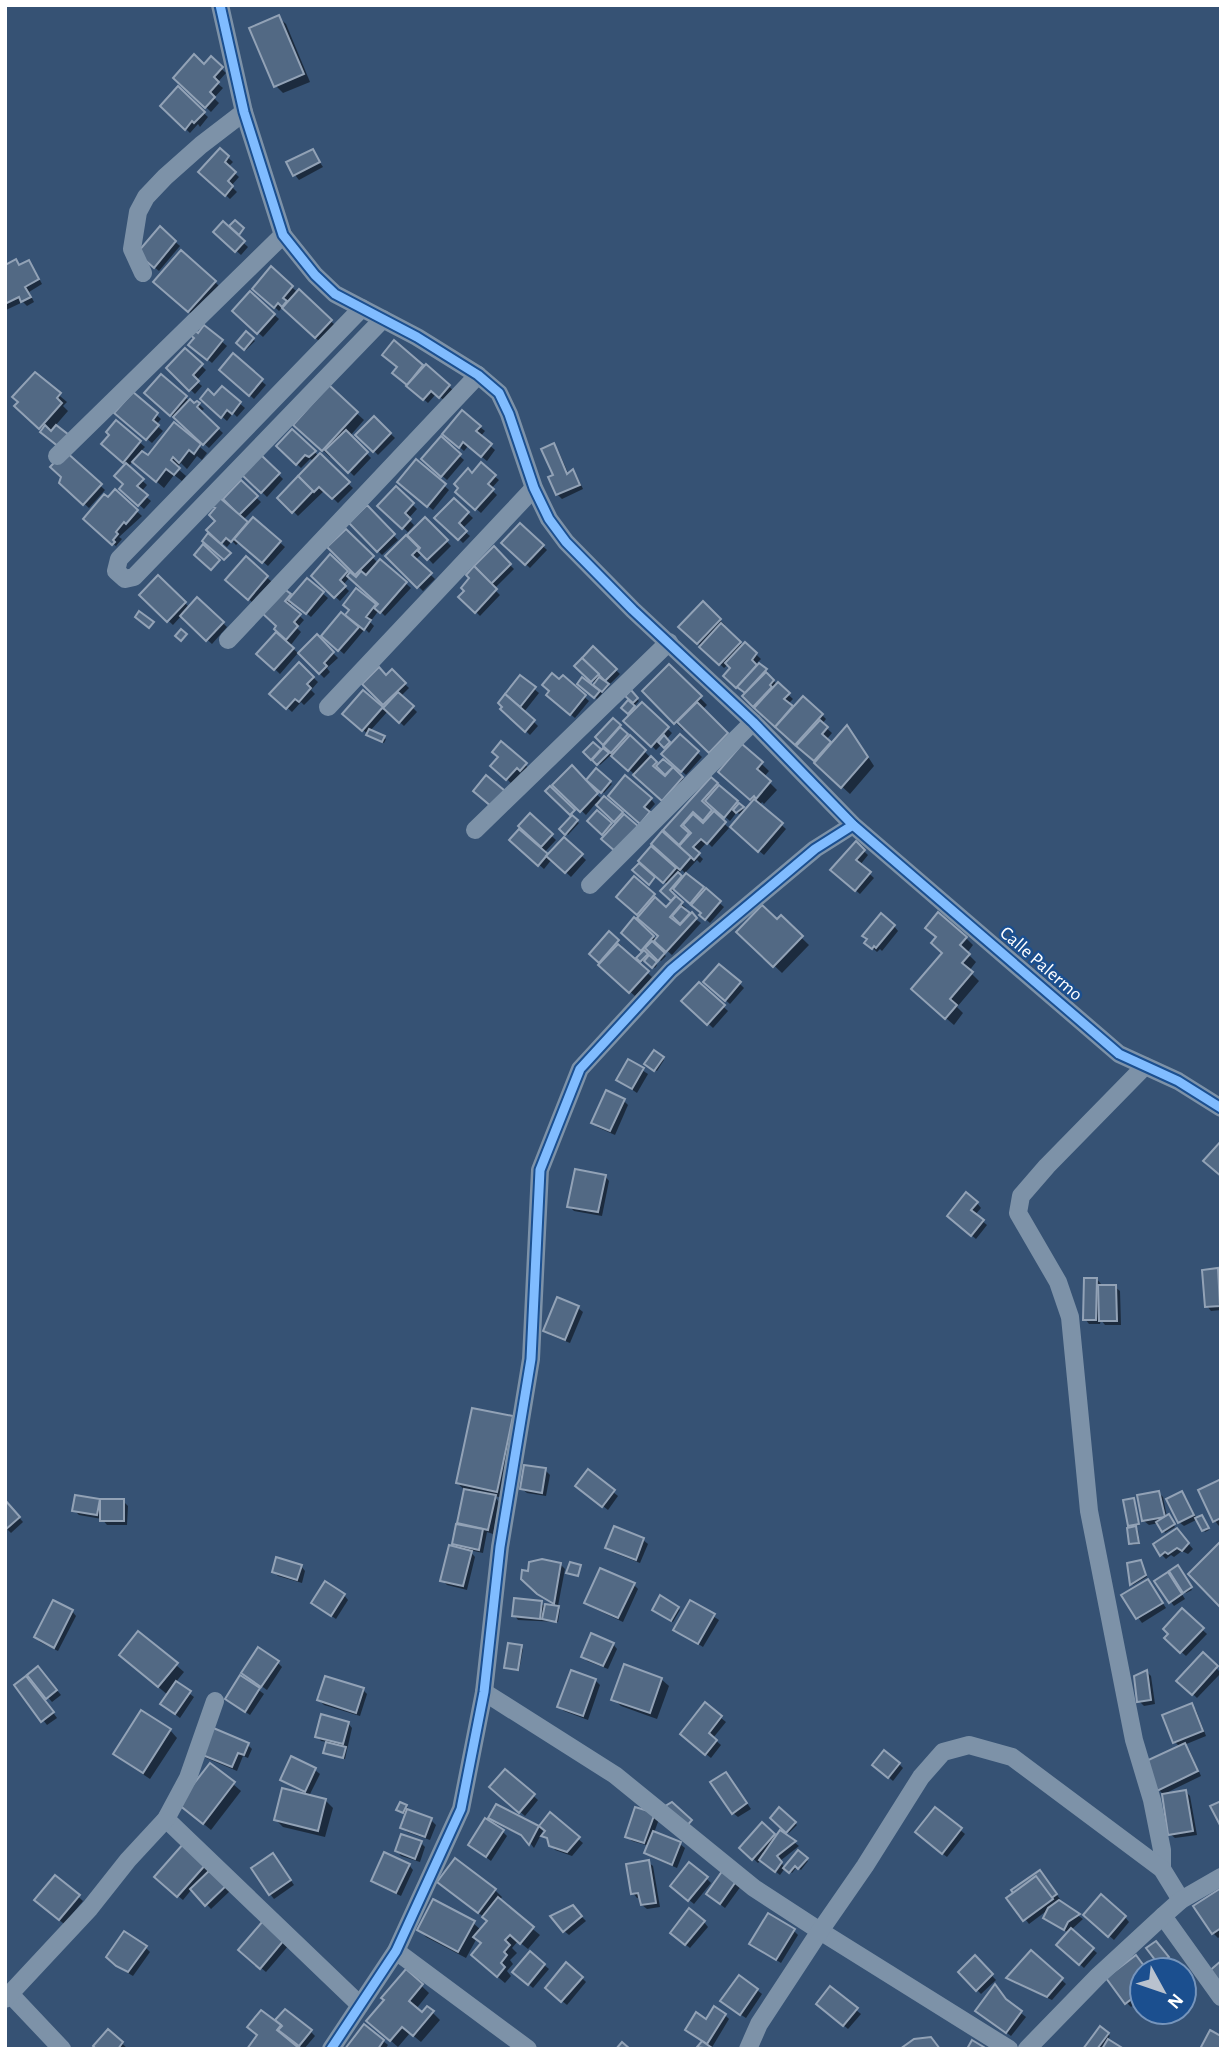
<svg xmlns="http://www.w3.org/2000/svg" width="1226" height="2054" font-family="'Alegreya Sans',sans-serif">
  <style>
    .shadow { fill: #0007; fill-rule: evenodd }
    .building { fill: #526984; stroke: #92a2b6; stroke-width: 2 }
    .lines { fill: none; stroke-linecap: round; stroke-linejoin: round }
    .street { stroke: #7d92a8; stroke-width: 18 }
    .cycleway-casing { stroke: #1b4f8f; stroke-width: 13 }
    .cycleway { stroke: #80bcff; stroke-width: 9 }
    .labels { text-anchor: middle; dominant-baseline: central; stroke-width: 5; stroke-linejoin: round; paint-order: stroke }
    .street-label { font-size: 19px; fill: #fff; stroke: #1b4f8f }
  </style>
  <rect width="100%" height="100%" fill="#365274"/>
  <!-- shadow -->
  <g class="shadow">
    <path d="M278,17L286,24L310,82L283,93L276,86Z"/>
    <path d="M211,59L226,73L217,83L223,88L214,98L219,103L211,112L175,78L204,66Z"/>
    <path d="M178,89L208,117L200,127L198,124L190,133L162,106Z"/>
    <path d="M220,150L233,162L228,167L239,177L231,186L237,192L230,199L201,172Z"/>
    <path d="M312,151L323,167L299,180L295,175Z"/>
    <path d="M223,224L248,247L241,255L215,232Z"/>
    <path d="M160,229L180,246L159,271L143,258Z"/>
    <path d="M16,261L21,266L29,262L33,267L42,284L29,292L34,302L27,306L23,302L6,310L5,267Z"/>
    <path d="M271,269L335,325L320,342L283,307L279,311L254,288Z"/>
    <path d="M215,282L222,289L196,318L163,289Z"/>
    <path d="M250,293L279,319L263,337L234,311Z"/>
    <path d="M205,327L227,346L212,363L195,349L198,335Z"/>
    <path d="M246,334L255,341L246,350L238,343Z"/>
    <path d="M394,343L424,368L426,366L454,391L445,401L436,394L428,403L394,373L399,368Z"/>
    <path d="M185,350L206,370L196,381L202,386L195,394L168,368Z"/>
    <path d="M233,356L266,385L254,399L226,374Z"/>
    <path d="M35,375L67,402L63,406L68,411L55,426L69,438L43,431L24,413Z"/>
    <path d="M161,376L194,405L197,403L199,404L204,409L200,412L223,433L209,448L146,393Z"/>
    <path d="M222,388L245,408L237,417L233,413L227,421L202,399L214,397Z"/>
    <path d="M329,388L364,420L350,436L371,458L354,476L333,455L330,457L295,424Z"/>
    <path d="M133,394L161,419L156,425L163,431L152,443L121,417Z"/>
    <path d="M374,418L395,438L378,455L358,435Z"/>
    <path d="M116,422L145,447L140,452L148,458L174,425L207,453L202,460L197,456L187,469L181,463L177,468L186,476L182,481L174,475L164,488L133,461L128,467L147,485L141,492L151,501L144,509L121,489L125,484L127,464L108,448Z"/>
    <path d="M480,427L485,431L480,437L495,450L487,461L468,446L464,451L449,438Z"/>
    <path d="M292,431L353,488L338,503L325,490L298,516L280,498L315,461L310,459L301,468L278,446Z"/>
    <path d="M441,439L464,460L447,480L423,459Z"/>
    <path d="M554,445L558,450L569,475L573,472L577,476L583,489L562,499L557,494Z"/>
    <path d="M65,453L105,490L89,508L61,482L63,477Z"/>
    <path d="M261,457L283,479L267,497L244,475Z"/>
    <path d="M416,461L449,490L433,510L404,486Z"/>
    <path d="M481,465L499,480L491,489L497,495L481,513L457,492Z"/>
    <path d="M241,483L261,502L243,520L248,525L253,519L285,547L268,566L239,542L236,545L232,541L227,547L208,530L217,521L222,502Z"/>
    <path d="M396,489L417,509L408,519L414,525L408,532L410,534L425,519L451,546L433,564L423,553L415,560L435,579L423,591L387,556L410,534L380,506Z"/>
    <path d="M115,492L142,516L119,537L122,539L116,546L118,548L90,523Z"/>
    <path d="M454,500L473,518L462,529L470,536L463,543L437,518Z"/>
    <path d="M367,508L398,540L382,555L351,523Z"/>
    <path d="M520,525L547,550L530,568L503,543Z"/>
    <path d="M346,531L378,563L381,561L411,588L385,616L379,610L370,622L374,626L369,633L365,629L344,654L328,640L351,611L357,591L377,607L380,604L350,577L343,585L349,591L340,601L313,576L330,557L356,580L359,577L330,547Z"/>
    <path d="M494,549L514,569L494,589L500,595L480,616L461,597Z"/>
    <path d="M246,559L272,582L253,603L227,580Z"/>
    <path d="M158,577L190,608L198,599L227,627L212,644L181,616L173,625L141,595Z"/>
    <path d="M307,580L328,598L311,617L293,602L289,606L304,620L297,628L301,632L290,646L298,653L280,674L259,654L279,632L283,590L292,598Z"/>
    <path d="M703,604L725,625L723,627L743,646L745,644L761,659L757,663L768,672L766,674L793,699L788,704L794,709L822,715L826,719L822,724L832,733L826,740L832,745L847,728L854,735L874,766L850,794L749,701L747,694L743,690L741,691L725,676L733,668L729,664L724,668L681,627Z"/>
    <path d="M317,637L338,658L327,668L330,672L324,678L300,653Z"/>
    <path d="M593,648L620,674L610,684L602,675L599,678L609,686L597,699L579,684L593,688L596,684L577,666Z"/>
    <path d="M299,664L318,682L311,690L315,694L304,705L301,702L292,712L272,694Z"/>
    <path d="M669,666L707,705L702,710L731,738L714,756L685,727L683,730L644,691Z"/>
    <path d="M392,672L409,688L401,696L417,712L404,726L388,711L370,731L386,739L384,743L370,736L349,718L363,692L383,710L387,706L364,684L386,678Z"/>
    <path d="M521,678L539,693L524,712L538,726L530,735L503,709L504,707L501,703Z"/>
    <path d="M563,678L589,701L575,718L553,700L551,692Z"/>
    <path d="M631,693L639,701L633,707L636,710L642,704L672,733L666,740L671,745L680,736L702,757L686,775L663,754L668,749L662,744L656,750L626,721L632,715L623,708L631,699Z"/>
    <path d="M613,720L659,766L663,761L687,782L667,804L612,754L600,765L586,752L593,744L602,752L606,745L597,737ZM660,768L668,775L665,779L657,772Z"/>
    <path d="M501,744L530,769L525,774L522,772L512,784L493,766L500,758Z"/>
    <path d="M743,746L769,771L764,777L777,790L764,804L762,802L760,805L786,829L764,855L736,832L753,802L727,779Z"/>
    <path d="M596,770L612,784L604,793L589,781L587,786L603,800L604,798L641,832L606,836L590,821L597,812L614,828L618,823L596,803L586,815L555,785L587,782Z"/>
    <path d="M712,780L744,810L739,814L737,812L730,821L709,803L705,806L729,828L712,847L707,842L697,853L703,859L700,863L697,860L685,873L682,870L678,874L683,879L702,888L724,907L710,923L701,915L703,913L674,889L670,893L686,908L684,911L701,923L672,955L657,942L654,945L666,956L661,961L650,950L646,954L657,965L655,968L645,960L643,962L639,958L645,952L623,933L634,920L657,940L660,937L619,897L654,896L667,910L674,902L662,891L668,885L640,860H664L666,858L653,844L676,846L677,844L666,830ZM699,815L706,822L703,826L695,819ZM687,827L693,833L690,836L684,831ZM677,919L683,924L680,928L674,922Z"/>
    <path d="M651,799L655,804L648,812L654,818L646,827L614,800Z"/>
    <path d="M530,816L556,840L544,853L548,857L564,839L586,860L571,877L552,859L544,869L511,840Z"/>
    <path d="M572,818L579,823L568,835L562,829Z"/>
    <path d="M856,844L868,855L860,865L874,878L860,894L837,875Z"/>
    <path d="M781,918L809,945L782,973L739,932L777,922Z"/>
    <path d="M894,926L898,931L882,951L880,949L877,952L866,942Z"/>
    <path d="M609,934L622,946L620,948L652,977L635,996L605,970L602,964L592,954Z"/>
    <path d="M938,938H966L973,945L967,953L976,962L969,971L979,981L957,1007L963,1013L954,1025L920,996L944,953Z"/>
    <path d="M699,984L728,1011L713,1028L684,1001Z"/>
    <path d="M740,984L744,988L730,1004L710,987Z"/>
    <path d="M663,1059L664,1060L657,1071L648,1066Z"/>
    <path d="M628,1061L648,1074L637,1093L618,1080Z"/>
    <path d="M624,1101L628,1105L615,1135L597,1127L593,1122Z"/>
    <path d="M605,1176L609,1181L602,1216L574,1211L569,1206Z"/>
    <path d="M977,1203L981,1208L975,1215L987,1225L976,1239L954,1221Z"/>
    <path d="M1217,1270L1221,1274V1310L1211,1311L1207,1306Z"/>
    <path d="M1097,1279L1101,1284V1287H1115L1120,1291L1121,1325H1105L1101,1320L1100,1324H1089L1085,1319Z"/>
    <path d="M578,1308L583,1312L570,1343L550,1335L545,1330Z"/>
    <path d="M512,1417L519,1425L504,1498L494,1496L499,1502L493,1534L487,1532L483,1553L469,1550L475,1557L467,1590L447,1585L442,1580L459,1549L454,1544L466,1491L457,1483Z"/>
    <path d="M545,1470L550,1475L546,1496L527,1493L522,1489Z"/>
    <path d="M588,1472L618,1496L608,1510L582,1490Z"/>
    <path d="M1221,1481V1525L1219,1526L1215,1521Z"/>
    <path d="M1159,1493L1163,1497L1167,1517L1170,1518L1175,1527L1165,1533L1159,1523L1149,1525L1144,1521Z"/>
    <path d="M1182,1493L1186,1497L1197,1519H1203L1209,1530L1205,1532L1198,1519L1184,1526L1179,1522Z"/>
    <path d="M1134,1500L1140,1525L1134,1526L1138,1530L1140,1544L1133,1545L1131,1543L1133,1529L1130,1525Z"/>
    <path d="M99,1501L102,1504L123,1501L128,1506L127,1525H107L102,1519L79,1515L74,1510Z"/>
    <path d="M5,1502L23,1522L11,1533L5,1527Z"/>
    <path d="M1181,1535L1193,1549L1188,1554L1182,1551L1174,1557L1171,1555L1166,1559L1161,1554Z"/>
    <path d="M643,1540L648,1544L640,1563L612,1552L607,1547Z"/>
    <path d="M1141,1562L1147,1577L1133,1585L1131,1584Z"/>
    <path d="M560,1564L565,1569L558,1606L544,1598L523,1578Z"/>
    <path d="M301,1566L305,1571L302,1583L278,1576L274,1572Z"/>
    <path d="M1179,1569L1192,1590L1186,1593L1180,1587L1178,1588L1185,1599L1174,1606L1170,1601L1168,1574L1178,1584Z"/>
    <path d="M1148,1581L1166,1608L1142,1623L1123,1596Z"/>
    <path d="M634,1585L638,1589L623,1622L591,1607L586,1602Z"/>
    <path d="M344,1595L348,1600L336,1619L318,1607Z"/>
    <path d="M691,1602L719,1620L703,1647L675,1629Z"/>
    <path d="M541,1603L546,1608H558L560,1609L558,1622L518,1620L514,1615Z"/>
    <path d="M678,1608L680,1610L673,1622L655,1611Z"/>
    <path d="M72,1611L76,1616L58,1651L40,1642L36,1637Z"/>
    <path d="M1182,1611L1207,1634L1186,1656L1166,1638Z"/>
    <path d="M613,1644L617,1649L608,1669L587,1661L583,1656Z"/>
    <path d="M521,1647L523,1649L519,1671L508,1669L506,1667Z"/>
    <path d="M1203,1655L1221,1673L1197,1698L1179,1681Z"/>
    <path d="M128,1662L176,1665L184,1672L175,1683L194,1697L180,1718L162,1704L168,1695Z"/>
    <path d="M278,1663L282,1667L267,1690L248,1677Z"/>
    <path d="M38,1668L61,1695L52,1702L35,1683L33,1685L57,1718L47,1725L16,1685Z"/>
    <path d="M1147,1672L1151,1676L1155,1704L1144,1706L1139,1701Z"/>
    <path d="M241,1677L264,1694L250,1715L227,1699Z"/>
    <path d="M661,1679L669,1686L657,1719L621,1706L613,1699Z"/>
    <path d="M595,1680L600,1685L588,1720L564,1711L559,1707Z"/>
    <path d="M363,1690L367,1694L360,1716L324,1705L319,1700Z"/>
    <path d="M705,1705L726,1722L713,1738L721,1745L711,1758L687,1739Z"/>
    <path d="M1192,1705L1196,1710L1206,1736L1184,1745L1189,1749L1201,1776L1164,1794L1186,1792L1190,1796L1197,1835L1175,1838L1170,1834L1164,1795L1159,1790L1180,1747L1175,1742Z"/>
    <path d="M348,1723L352,1728L345,1759L327,1754L325,1753L328,1742L321,1741L317,1736Z"/>
    <path d="M170,1730L177,1738L150,1779L123,1761L115,1753Z"/>
    <path d="M248,1745L252,1749L248,1758L243,1756L237,1771L206,1758L202,1754Z"/>
    <path d="M899,1764L903,1768L893,1781L879,1769Z"/>
    <path d="M211,1765L241,1791L211,1830L188,1811Z"/>
    <path d="M315,1770L320,1774L309,1796L325,1800L333,1808L325,1837L283,1827L276,1820L309,1795L287,1784L282,1779Z"/>
    <path d="M505,1771L538,1800L525,1816L496,1791Z"/>
    <path d="M730,1778L751,1809L738,1817L733,1813Z"/>
    <path d="M406,1806L408,1808L407,1811L431,1820L436,1825L430,1840L407,1832L402,1827L407,1814L400,1811Z"/>
    <path d="M496,1806L539,1828L550,1815L583,1843L572,1856L555,1850L550,1841L543,1836L547,1831L544,1829L534,1848L526,1838L495,1823L490,1818Z"/>
    <path d="M935,1809L965,1834L947,1857L921,1837Z"/>
    <path d="M779,1810L797,1825L789,1833L772,1818Z"/>
    <path d="M654,1815L659,1819L654,1833L680,1844L685,1848L677,1868L651,1857L646,1853L649,1846L632,1841L627,1836Z"/>
    <path d="M763,1825L777,1838L781,1832L799,1846L780,1861L785,1868L780,1875L761,1860L758,1863L742,1848Z"/>
    <path d="M503,1832L507,1836L491,1861L470,1845Z"/>
    <path d="M421,1843L425,1847L420,1862L401,1856L397,1851Z"/>
    <path d="M184,1845L231,1890L211,1909L192,1889L183,1900L161,1882Z"/>
    <path d="M798,1853L808,1861L801,1870L797,1867L792,1873L786,1868Z"/>
    <path d="M277,1860L294,1885L274,1899L270,1894Z"/>
    <path d="M648,1862L653,1866L660,1907L647,1909L642,1905L641,1897L637,1898L633,1893Z"/>
    <path d="M409,1865L413,1870L401,1896L377,1885L373,1880Z"/>
    <path d="M724,1872L741,1886L725,1908L712,1898Z"/>
    <path d="M1040,1872L1060,1899L1058,1901L1083,1919L1071,1930L1097,1953L1084,1968L1063,1949L1069,1933L1045,1918L1049,1909L1029,1924L1009,1898Z"/>
    <path d="M56,1877L83,1901L64,1924L41,1904Z"/>
    <path d="M707,1879L711,1883L694,1904L677,1890Z"/>
    <path d="M447,1889L495,1890L502,1897L499,1901L540,1935L528,1949L518,1941L512,1948L517,1953L510,1960L513,1964L507,1971L511,1976L505,1983L480,1962L483,1944L477,1938L466,1958L426,1937L419,1929L473,1923L481,1930L489,1921Z"/>
    <path d="M1221,1890V1936L1218,1938L1213,1933Z"/>
    <path d="M572,1907L586,1921L569,1935L564,1931Z"/>
    <path d="M1125,1917L1129,1922L1114,1940L1090,1919Z"/>
    <path d="M704,1922L708,1927L690,1948L676,1937Z"/>
    <path d="M263,1923L289,1945L266,1972L245,1955Z"/>
    <path d="M794,1931L798,1935L781,1963L751,1944Z"/>
    <path d="M146,1948L150,1952L133,1976L123,1970L108,1957Z"/>
    <path d="M1031,1952L1066,1984L1052,2000L1013,1982L1008,1978Z"/>
    <path d="M975,1958L996,1980L981,1994L960,1973Z"/>
    <path d="M1136,1958L1146,1970H1142V1999L1131,2007L1127,2003Z"/>
    <path d="M544,1965L549,1969L533,1988L519,1976Z"/>
    <path d="M406,1971L429,1993L416,2009L422,2015L428,2008L440,2020L421,2042L410,2033L398,2047L376,2028Z"/>
    <path d="M582,1978L586,1982L567,2005L551,1992Z"/>
    <path d="M757,1990L762,1994L746,2018L727,2006Z"/>
    <path d="M1008,2003L1026,2017L1011,2036L982,2015Z"/>
    <path d="M823,2008L856,2010L861,2014L848,2029Z"/>
    <path d="M261,2012L284,2030L311,2032L315,2036L304,2049L286,2035L284,2038Z"/>
    <path d="M725,2015L729,2019L711,2049H701L699,2047L703,2042L687,2030Z"/>
    <path d="M1100,2028L1110,2036L1107,2040L1121,2049H1085Z"/>
    <path d="M108,2031L127,2048L126,2049H98Z"/>
    <path d="M383,2041L388,2045L385,2049H347Z"/>
  </g>
  <!-- building -->
  <g class="building">
    <path d="M279,15L304,74L274,87L249,28Z"/>
    <path d="M194,54L204,64L211,56L223,67L214,77L219,82L210,92L215,97L205,108L173,78Z"/>
    <path d="M178,86L205,112L194,123L192,121L185,130L160,106Z"/>
    <path d="M220,148L229,156L225,162L236,172L228,181L233,186L225,196L198,172Z"/>
    <path d="M313,149L320,162L293,176L286,162Z"/>
    <path d="M235,220L244,228L239,235L229,226Z"/>
    <path d="M223,221L245,241L235,252L213,232Z"/>
    <path d="M160,226L176,241L154,268L137,253Z"/>
    <path d="M181,250L216,281L188,312L153,282Z"/>
    <path d="M16,259L19,265L29,260L39,279L25,287L31,297L21,302L19,297L5,304V265Z"/>
    <path d="M271,266L293,286L283,298L287,301L282,307L278,303L274,308L252,289Z"/>
    <path d="M299,289L332,320L315,338L282,308Z"/>
    <path d="M250,291L275,314L257,334L232,311Z"/>
    <path d="M204,325L223,340L207,360L188,345L194,338L188,333L192,328L198,333Z"/>
    <path d="M246,331L254,338L244,350L236,343Z"/>
    <path d="M394,340L423,365L407,385L392,373L397,367L382,355Z"/>
    <path d="M185,348L203,364L193,375L199,381L189,391L166,368Z"/>
    <path d="M233,353L263,379L249,396L219,370Z"/>
    <path d="M426,364L450,385L439,398L431,391L423,400L406,386Z"/>
    <path d="M35,372L61,393L57,398L62,403L39,429L14,406L18,402L12,397Z"/>
    <path d="M161,374L187,396L170,416L144,393Z"/>
    <path d="M329,385L358,412L322,451L293,425Z"/>
    <path d="M222,386L241,402L232,414L227,410L221,418L200,399L208,389L214,395Z"/>
    <path d="M133,392L158,413L153,420L159,425L146,440L114,413Z"/>
    <path d="M190,399L194,403L197,401L200,403L197,407L219,428L203,445L173,417Z"/>
    <path d="M462,410L481,426L476,431L492,444L481,457L463,442L459,448L442,434Z"/>
    <path d="M374,416L391,433L373,452L355,435Z"/>
    <path d="M116,420L141,441L123,463L101,444L109,435L106,432Z"/>
    <path d="M174,422L201,444L194,454L189,450L179,463L173,457L171,460L180,468L174,475L166,469L156,482L132,462L142,451L148,455Z"/>
    <path d="M45,425L51,431L56,425L69,435L59,447L40,432Z"/>
    <path d="M292,429L316,451L309,457L305,455L296,465L276,446Z"/>
    <path d="M346,430L368,452L348,473L325,450Z"/>
    <path d="M441,436L461,454L441,477L421,459Z"/>
    <path d="M554,443L567,474L573,469L580,485L556,495L548,477L553,475L541,449Z"/>
    <path d="M65,451L102,484L83,505L59,483L61,477L50,467Z"/>
    <path d="M320,453L350,482L332,499L319,487L314,492L298,476Z"/>
    <path d="M261,455L280,473L261,493L242,475Z"/>
    <path d="M416,459L446,484L427,507L397,482Z"/>
    <path d="M481,462L496,475L488,484L494,489L475,510L455,492L458,488L454,484L468,468L472,473Z"/>
    <path d="M126,463L144,479L137,486L148,495L138,506L119,489L123,484L114,476Z"/>
    <path d="M298,476L313,491L292,513L277,498Z"/>
    <path d="M241,480L258,496L239,515L223,499Z"/>
    <path d="M396,486L414,503L405,513L411,519L402,529L377,506Z"/>
    <path d="M115,489L138,510L126,524L124,522L116,532L118,534L113,540L115,542L112,545L83,519L104,494L108,497Z"/>
    <path d="M220,498L248,522L231,542L226,538L221,544L206,530L215,521L209,515L215,508L212,507Z"/>
    <path d="M454,498L469,512L459,523L467,531L458,540L434,518Z"/>
    <path d="M367,505L395,534L377,552L349,523Z"/>
    <path d="M253,517L281,541L262,563L234,539Z"/>
    <path d="M425,517L448,540L427,560L418,551L420,548L407,535Z"/>
    <path d="M520,523L544,545L525,565L501,543Z"/>
    <path d="M346,529L374,556L355,575L327,547Z"/>
    <path d="M208,533L231,553L224,560L202,541Z"/>
    <path d="M406,535L419,548L412,555L432,573L417,588L385,556Z"/>
    <path d="M203,544L220,560L211,570L194,555Z"/>
    <path d="M494,546L511,564L491,584L474,566Z"/>
    <path d="M330,554L348,571L340,580L346,586L334,598L311,576Z"/>
    <path d="M246,556L268,576L248,600L225,580Z"/>
    <path d="M380,559L407,582L380,613L374,608L378,604L347,576L350,572L356,577L361,571L366,575Z"/>
    <path d="M474,566L497,589L475,613L458,597L464,591L461,588L469,578L466,575Z"/>
    <path d="M158,575L186,602L167,622L139,595Z"/>
    <path d="M307,578L324,592L306,614L288,600Z"/>
    <path d="M283,588L291,594L285,601L301,614L294,622L298,626L286,640L274,629L276,626L262,613Z"/>
    <path d="M356,588L376,604L366,617L371,620L364,630L345,615L349,610L343,605Z"/>
    <path d="M197,597L224,622L206,641L180,616Z"/>
    <path d="M703,601L721,619L697,644L678,627Z"/>
    <path d="M139,611L154,622L149,628L135,617Z"/>
    <path d="M341,612L359,627L338,651L321,636Z"/>
    <path d="M721,623L741,642L719,665L699,647Z"/>
    <path d="M181,629L187,634L181,641L175,636Z"/>
    <path d="M276,632L294,648L274,670L256,654Z"/>
    <path d="M317,634L334,652L324,663L327,666L319,674L298,653Z"/>
    <path d="M745,642L757,653L752,660L757,665L736,688L723,676L730,668L725,663Z"/>
    <path d="M593,646L617,669L605,681L582,658Z"/>
    <path d="M582,658L599,674L591,682L574,666Z"/>
    <path d="M299,662L314,677L307,684L311,688L299,702L295,699L286,709L269,694Z"/>
    <path d="M759,663L767,669L745,693L737,687Z"/>
    <path d="M669,664L702,696L674,724L642,691Z"/>
    <path d="M379,667L386,675L392,669L406,683L383,705L362,684Z"/>
    <path d="M766,672L774,680L770,685L772,687L753,707L742,696Z"/>
    <path d="M552,673L559,679L563,675L586,695L570,715L546,695L549,691L542,685Z"/>
    <path d="M520,675L536,687L520,707L505,694Z"/>
    <path d="M582,677L600,691L594,698L577,684Z"/>
    <path d="M599,677L609,684L602,692L593,685Z"/>
    <path d="M778,682L790,693L784,699L793,706L775,727L754,708Z"/>
    <path d="M363,690L383,707L362,731L342,714Z"/>
    <path d="M631,690L638,698L633,703L625,696Z"/>
    <path d="M398,692L414,706L399,723L383,708Z"/>
    <path d="M505,694L535,720L525,732L500,709L502,707L498,703Z"/>
    <path d="M803,696L823,714L795,745L775,727Z"/>
    <path d="M628,700L635,706L628,714L621,708Z"/>
    <path d="M642,702L669,727L651,747L623,721Z"/>
    <path d="M697,702L728,733L709,753L677,722Z"/>
    <path d="M613,718L621,725L603,745L595,737Z"/>
    <path d="M820,720L828,727L822,734L831,742L814,761L796,746Z"/>
    <path d="M847,725L868,757L841,788L814,763Z"/>
    <path d="M620,727L628,734L611,753L603,746Z"/>
    <path d="M369,729L385,736L382,742L366,735Z"/>
    <path d="M680,734L699,751L681,772L661,754Z"/>
    <path d="M630,735L646,750L628,771L611,756Z"/>
    <path d="M664,735L670,742L664,748L658,742Z"/>
    <path d="M501,741L527,763L520,771L517,768L506,780L490,766L498,757L492,752Z"/>
    <path d="M593,742L601,749L591,760L583,752Z"/>
    <path d="M742,744L763,762L757,769L771,781L756,799L754,796L750,800L718,772Z"/>
    <path d="M603,748L609,753L597,765L592,760Z"/>
    <path d="M651,756L657,762L653,766L665,776L673,767L683,777L662,801L633,775Z"/>
    <path d="M663,759L673,767L665,775L656,766Z"/>
    <path d="M572,765L598,793L580,812L552,785Z"/>
    <path d="M596,768L611,781L601,793L586,780Z"/>
    <path d="M486,775L505,791L492,807L473,791Z"/>
    <path d="M625,775L652,798L644,807L650,812L640,824L608,796Z"/>
    <path d="M711,777L718,783L702,801L712,810L703,821L693,812L681,826L689,833L679,845L663,830Z"/>
    <path d="M719,785L738,801L724,818L705,801Z"/>
    <path d="M550,786L575,810L570,815L545,791Z"/>
    <path d="M604,796L623,812L614,822L596,805Z"/>
    <path d="M754,799L783,823L758,852L730,827Z"/>
    <path d="M739,803L744,807L736,813L733,810Z"/>
    <path d="M597,810L612,823L602,835L587,821Z"/>
    <path d="M714,811L726,822L707,844L701,839L693,847L700,853L694,860L679,846L691,833L683,825L693,814L703,823Z"/>
    <path d="M530,813L553,834L541,847L518,826Z"/>
    <path d="M624,814L638,826L616,852L601,839Z"/>
    <path d="M572,815L578,820L565,835L559,829Z"/>
    <path d="M519,829L548,854L538,866L509,840Z"/>
    <path d="M662,831L691,857L680,870L651,844Z"/>
    <path d="M564,837L583,854L565,873L546,856Z"/>
    <path d="M856,841L865,850L856,860L871,872L855,891L830,870Z"/>
    <path d="M651,846L676,868L663,883L638,861Z"/>
    <path d="M639,863L655,877L649,885L632,870Z"/>
    <path d="M678,872L682,876L670,890L676,896L671,901L660,891Z"/>
    <path d="M686,873L704,887L690,904L673,889Z"/>
    <path d="M634,876L655,894L637,915L616,897Z"/>
    <path d="M706,888L721,901L705,920L699,915L701,913L691,905Z"/>
    <path d="M676,896L683,902L670,917L680,925L692,912L697,918L666,952L654,941L658,936L637,918L655,897L666,907Z"/>
    <path d="M762,905L777,919L781,915L803,936L773,967L736,932Z"/>
    <path d="M681,906L690,913L680,924L672,916Z"/>
    <path d="M938,912L967,937L960,945L970,954L962,963L973,972L950,999L957,1005L945,1019L911,989L942,953L931,943L936,937L925,928Z"/>
    <path d="M881,913L895,925L876,948L874,946L872,949L864,943L867,939L862,936Z"/>
    <path d="M634,917L654,936L641,951L621,933Z"/>
    <path d="M609,931L619,940L599,963L589,954Z"/>
    <path d="M652,941L665,953L658,961L645,948Z"/>
    <path d="M618,944L649,971L629,993L598,965Z"/>
    <path d="M644,950L648,954L640,962L636,958Z"/>
    <path d="M649,955L657,962L652,968L644,961Z"/>
    <path d="M719,964L741,982L725,1001L703,982Z"/>
    <path d="M699,982L725,1005L707,1025L681,1001Z"/>
    <path d="M654,1050L664,1057L654,1071L644,1064Z"/>
    <path d="M628,1059L644,1068L632,1089L616,1080Z"/>
    <path d="M606,1090L625,1099L610,1131L591,1123Z"/>
    <path d="M1221,1141V1176L1203,1161Z"/>
    <path d="M575,1169L606,1175L598,1212L567,1207Z"/>
    <path d="M966,1192L978,1202L971,1210L984,1220L971,1236L947,1216Z"/>
    <path d="M1218,1268L1220,1306L1205,1307L1202,1270Z"/>
    <path d="M1084,1278H1097L1096,1320H1083Z"/>
    <path d="M1098,1285H1116L1117,1321H1099Z"/>
    <path d="M557,1297L579,1306L565,1340L543,1331Z"/>
    <path d="M472,1408L513,1416L497,1492L456,1483Z"/>
    <path d="M524,1465L546,1468L542,1493L520,1489Z"/>
    <path d="M588,1469L615,1490L602,1507L575,1486Z"/>
    <path d="M1221,1479V1518L1213,1522L1198,1490Z"/>
    <path d="M464,1489L496,1495L488,1530L457,1523Z"/>
    <path d="M1159,1491L1165,1517L1142,1521L1137,1495Z"/>
    <path d="M1182,1491L1194,1515L1178,1523L1166,1499Z"/>
    <path d="M75,1495L100,1499L97,1515L72,1511Z"/>
    <path d="M1134,1498L1139,1524L1128,1526L1123,1500Z"/>
    <rect x="100" y="1499" width="24" height="22"/>
    <path d="M5,1500L20,1517L5,1530Z"/>
    <path d="M1169,1514L1175,1524L1162,1532L1156,1522Z"/>
    <path d="M1202,1515L1209,1528L1202,1531L1195,1518Z"/>
    <path d="M456,1524L483,1529L479,1550L452,1544Z"/>
    <path d="M614,1526L644,1538L636,1560L605,1548Z"/>
    <path d="M1136,1526L1139,1543L1129,1544L1127,1528Z"/>
    <path d="M1177,1528L1189,1543L1182,1551L1177,1548L1168,1554L1165,1552L1160,1556L1153,1544Z"/>
    <path d="M1221,1541V1608L1188,1574Z"/>
    <path d="M449,1545L472,1551L463,1586L440,1581Z"/>
    <path d="M276,1557L302,1565L297,1580L272,1572Z"/>
    <path d="M542,1559L561,1563L554,1604L537,1594L521,1579L522,1570L528,1571L529,1562Z"/>
    <path d="M1141,1560L1146,1575L1130,1585L1127,1563Z"/>
    <path d="M570,1562L581,1565L578,1576L566,1573Z"/>
    <path d="M1178,1565L1192,1587L1183,1593L1169,1571Z"/>
    <path d="M600,1568L635,1583L618,1618L584,1603Z"/>
    <path d="M1168,1572L1182,1594L1169,1603L1154,1581Z"/>
    <path d="M1148,1579L1163,1603L1136,1619L1121,1595Z"/>
    <path d="M325,1581L345,1594L331,1616L311,1603Z"/>
    <path d="M660,1595L679,1607L671,1621L652,1610Z"/>
    <path d="M514,1598L542,1601L540,1619L512,1616Z"/>
    <path d="M53,1600L73,1610L54,1648L34,1637Z"/>
    <path d="M690,1600L715,1614L698,1644L673,1630Z"/>
    <path d="M545,1604L559,1606L556,1622L542,1619Z"/>
    <path d="M1182,1608L1204,1628L1180,1653L1164,1638L1168,1634L1163,1629Z"/>
    <path d="M138,1631L178,1663L158,1687L119,1655Z"/>
    <path d="M591,1633L614,1643L603,1666L581,1657Z"/>
    <path d="M508,1643L522,1645L518,1670L504,1668Z"/>
    <path d="M258,1647L279,1661L261,1687L241,1673Z"/>
    <path d="M1203,1652L1218,1666L1192,1695L1176,1681Z"/>
    <path d="M624,1664L662,1678L650,1713L611,1700Z"/>
    <path d="M38,1666L57,1690L46,1699L27,1675Z"/>
    <path d="M571,1670L596,1679L583,1716L557,1707Z"/>
    <path d="M1147,1670L1151,1700L1137,1702L1134,1676Z"/>
    <path d="M240,1675L260,1688L245,1712L225,1699Z"/>
    <path d="M26,1676L54,1712L41,1722L14,1685Z"/>
    <path d="M325,1676L364,1688L356,1713L317,1700Z"/>
    <path d="M176,1681L191,1691L175,1714L160,1704Z"/>
    <path d="M705,1702L722,1716L709,1733L717,1740L705,1755L680,1734Z"/>
    <path d="M1192,1703L1203,1731L1173,1743L1162,1715Z"/>
    <path d="M141,1710L171,1729L143,1773L113,1754Z"/>
    <path d="M321,1714L349,1722L343,1744L315,1737Z"/>
    <path d="M211,1727L249,1743L244,1755L238,1753L232,1767L200,1754Z"/>
    <path d="M326,1742L346,1747L343,1758L323,1753Z"/>
    <path d="M1185,1743L1198,1771L1157,1791L1144,1762Z"/>
    <path d="M884,1750L900,1763L888,1778L872,1765Z"/>
    <path d="M291,1756L316,1768L305,1792L280,1780Z"/>
    <path d="M210,1763L235,1782L203,1824L178,1804Z"/>
    <path d="M505,1769L535,1794L519,1813L489,1787Z"/>
    <path d="M726,1772L747,1803L732,1814L710,1782Z"/>
    <path d="M282,1788L326,1799L318,1831L274,1820Z"/>
    <path d="M1186,1790L1193,1831L1168,1835L1162,1794Z"/>
    <path d="M1221,1801V1827L1210,1806Z"/>
    <path d="M400,1802L407,1805L403,1813L396,1810Z"/>
    <path d="M672,1802L692,1820L685,1828L662,1808Z"/>
    <path d="M496,1804L539,1826L529,1845L521,1835L488,1818Z"/>
    <path d="M635,1807L655,1813L644,1843L625,1837Z"/>
    <path d="M779,1807L796,1822L786,1833L770,1818Z"/>
    <path d="M935,1807L962,1828L942,1854L915,1832Z"/>
    <path d="M407,1809L432,1818L425,1837L400,1828Z"/>
    <path d="M550,1812L580,1837L567,1852L549,1846L547,1838L541,1836L545,1831L539,1826Z"/>
    <path d="M485,1818L504,1830L486,1857L468,1845Z"/>
    <path d="M762,1822L775,1834L752,1860L739,1848Z"/>
    <path d="M780,1830L796,1841L777,1856L782,1862L775,1872L759,1860Z"/>
    <path d="M653,1831L681,1842L672,1865L644,1853Z"/>
    <path d="M401,1834L422,1841L415,1859L395,1851Z"/>
    <path d="M184,1843L207,1863L177,1897L154,1877Z"/>
    <path d="M798,1850L808,1858L798,1869L795,1866L789,1873L783,1868Z"/>
    <path d="M384,1852L410,1864L396,1893L371,1881Z"/>
    <path d="M273,1853L291,1880L269,1895L251,1868Z"/>
    <path d="M455,1858L496,1889L478,1913L437,1882Z"/>
    <path d="M649,1860L656,1903L641,1905L638,1893L631,1894L626,1864Z"/>
    <path d="M689,1862L708,1877L688,1901L670,1886Z"/>
    <path d="M213,1867L228,1884L205,1906L190,1889Z"/>
    <path d="M723,1870L737,1880L720,1904L706,1894Z"/>
    <path d="M1040,1870L1057,1894L1028,1915L1011,1890Z"/>
    <path d="M55,1875L80,1895L59,1920L34,1900Z"/>
    <path d="M1036,1876L1053,1899L1023,1921L1006,1898Z"/>
    <path d="M1221,1888V1928L1212,1934L1193,1906Z"/>
    <path d="M1101,1894L1126,1916L1108,1937L1083,1915Z"/>
    <path d="M498,1897L534,1927L520,1944L510,1935L505,1940L510,1945L504,1952L507,1955L501,1963L505,1967L497,1977L471,1955L481,1943L473,1937L487,1921L482,1917Z"/>
    <path d="M433,1899L475,1921L458,1952L417,1930Z"/>
    <path d="M1059,1900L1080,1914L1068,1922L1064,1930L1043,1918L1048,1908Z"/>
    <path d="M573,1905L582,1916L563,1932L550,1916Z"/>
    <path d="M689,1908L705,1921L685,1945L670,1933Z"/>
    <path d="M768,1913L795,1929L776,1960L749,1944Z"/>
    <path d="M263,1921L285,1939L260,1969L238,1950Z"/>
    <path d="M1071,1928L1094,1948L1079,1965L1056,1945Z"/>
    <path d="M124,1931L147,1946L128,1972L116,1966L106,1957Z"/>
    <path d="M1156,1941L1169,1957L1159,1965L1146,1948Z"/>
    <path d="M1031,1950L1063,1978L1047,1997L1006,1978Z"/>
    <path d="M530,1951L545,1964L528,1985L512,1972Z"/>
    <path d="M975,1955L993,1974L976,1991L958,1972Z"/>
    <path d="M1136,1955L1147,1970H1142V1991L1125,2004L1106,1978Z"/>
    <path d="M1221,1961V1987L1208,1972Z"/>
    <path d="M566,1962L583,1977L561,2002L545,1988Z"/>
    <path d="M406,1969L423,1984L409,2001L422,2012L427,2006L434,2011L413,2036L402,2027L390,2041L366,2021L384,2000L381,1998Z"/>
    <path d="M739,1975L758,1989L740,2015L720,2001Z"/>
    <path d="M995,1984L1006,1999L1022,2011L1006,2033L975,2011Z"/>
    <path d="M830,1986L858,2008L843,2026L816,2004Z"/>
    <path d="M714,2006L726,2014L707,2044L685,2030L696,2012L706,2019Z"/>
    <path d="M285,2009L312,2030L299,2046L278,2030L282,2026L275,2020Z"/>
    <path d="M261,2010L281,2025L277,2030L300,2049H247L257,2035L247,2027Z"/>
    <path d="M364,2024L384,2040L378,2049H345Z"/>
    <path d="M1100,2026L1109,2033L1097,2049H1083Z"/>
    <path d="M108,2029L123,2042L118,2049H96L93,2046Z"/>
    <path d="M1210,2030L1221,2036V2046L1219,2049H1200Z"/>
    <path d="M931,2037L940,2049H900L914,2039Z"/>
    <path d="M1108,2039L1124,2049H1102Z"/>
    <path d="M972,2040L987,2049H967Z"/>
    <path d="M702,2041L712,2048L711,2049L697,2047Z"/>
    <path d="M622,2042L630,2049H616Z"/>
  </g>
  <g class="lines">
    <!-- street -->
    <g class="street">
      <path d="M220,5L244,112L283,235L315,275L335,294L417,337L478,375L499,393L509,414L534,488L549,519L566,542L633,610L753,722L853,825L1119,1054L1178,1081L1221,1108"/>
      <path d="M143,273L132,249L138,212L146,197L165,177L201,145L244,112"/>
      <path d="M362,308L119,559L116,571L125,579L134,577L383,319"/>
      <path d="M57,456L283,235"/>
      <path d="M228,640L478,375"/>
      <path d="M328,707L534,488"/>
      <path d="M475,830L669,642"/>
      <path d="M590,885L753,722"/>
      <path d="M1145,1066L1047,1166L1021,1196L1018,1213L1058,1282L1070,1317L1089,1511L1134,1740L1152,1800L1162,1850V1869"/>
      <path d="M484,1692L615,1775L754,1888L820,1931L1009,2049"/>
      <path d="M166,1819L360,2005"/>
      <path d="M1163,1916L1221,1997"/>
      <path d="M396,1951L528,2049"/>
      <path d="M10,1994L62,2049"/>
      <path d="M5,1999L90,1908L128,1860L166,1819L188,1778L215,1701"/>
      <path d="M331,2049L396,1951L461,1809L484,1692L500,1547L531,1359L540,1170L580,1069L671,970L815,849L853,825"/>
      <path d="M748,2049L759,2024L820,1931L865,1866L921,1777L943,1752L969,1745L1012,1757L1162,1869L1181,1900"/>
      <path d="M1027,2049L1098,1976L1163,1916L1181,1900L1221,1877"/>
    </g>
    <defs>
      <g id="cycleway">
        <path d="M220,5L244,112L283,235L315,275L335,294L417,337L478,375L499,393L509,414L534,488L549,519L566,542L633,610L753,722L853,825L1119,1054L1178,1081L1221,1108"/>
        <path d="M331,2049L396,1951L461,1809L484,1692L500,1547L531,1359L540,1170L580,1069L671,970L815,849L853,825"/>
      </g>
    </defs>
    <!-- cycleway casing -->
    <use href="#cycleway" class="cycleway-casing"/>
    <!-- cycleway -->
    <use href="#cycleway" class="cycleway"/>
  </g>
  <g class="labels">
    <!-- street labels -->
    <g class="street-label">
      <text transform="translate(1041 964) rotate(41)">Calle Palermo</text>
    </g>
  </g>
  <!-- border -->
  <rect width="1226" height="2054" fill="none" stroke="#ffffff" stroke-width="14"/>
  <!-- north arrow -->
  <g transform="translate(1163 1991) rotate(130)"><circle r="33" fill="#1b4f8f" stroke="#7695bc" stroke-width="2"/>
  <path d="M0-5L12 26L0 18L-12 26Z" fill="#b9c2ce"/>
  <text y="-10" font-size="19" font-weight="bold" text-anchor="middle" fill="#ffffff">N</text>
  </g>
</svg>
